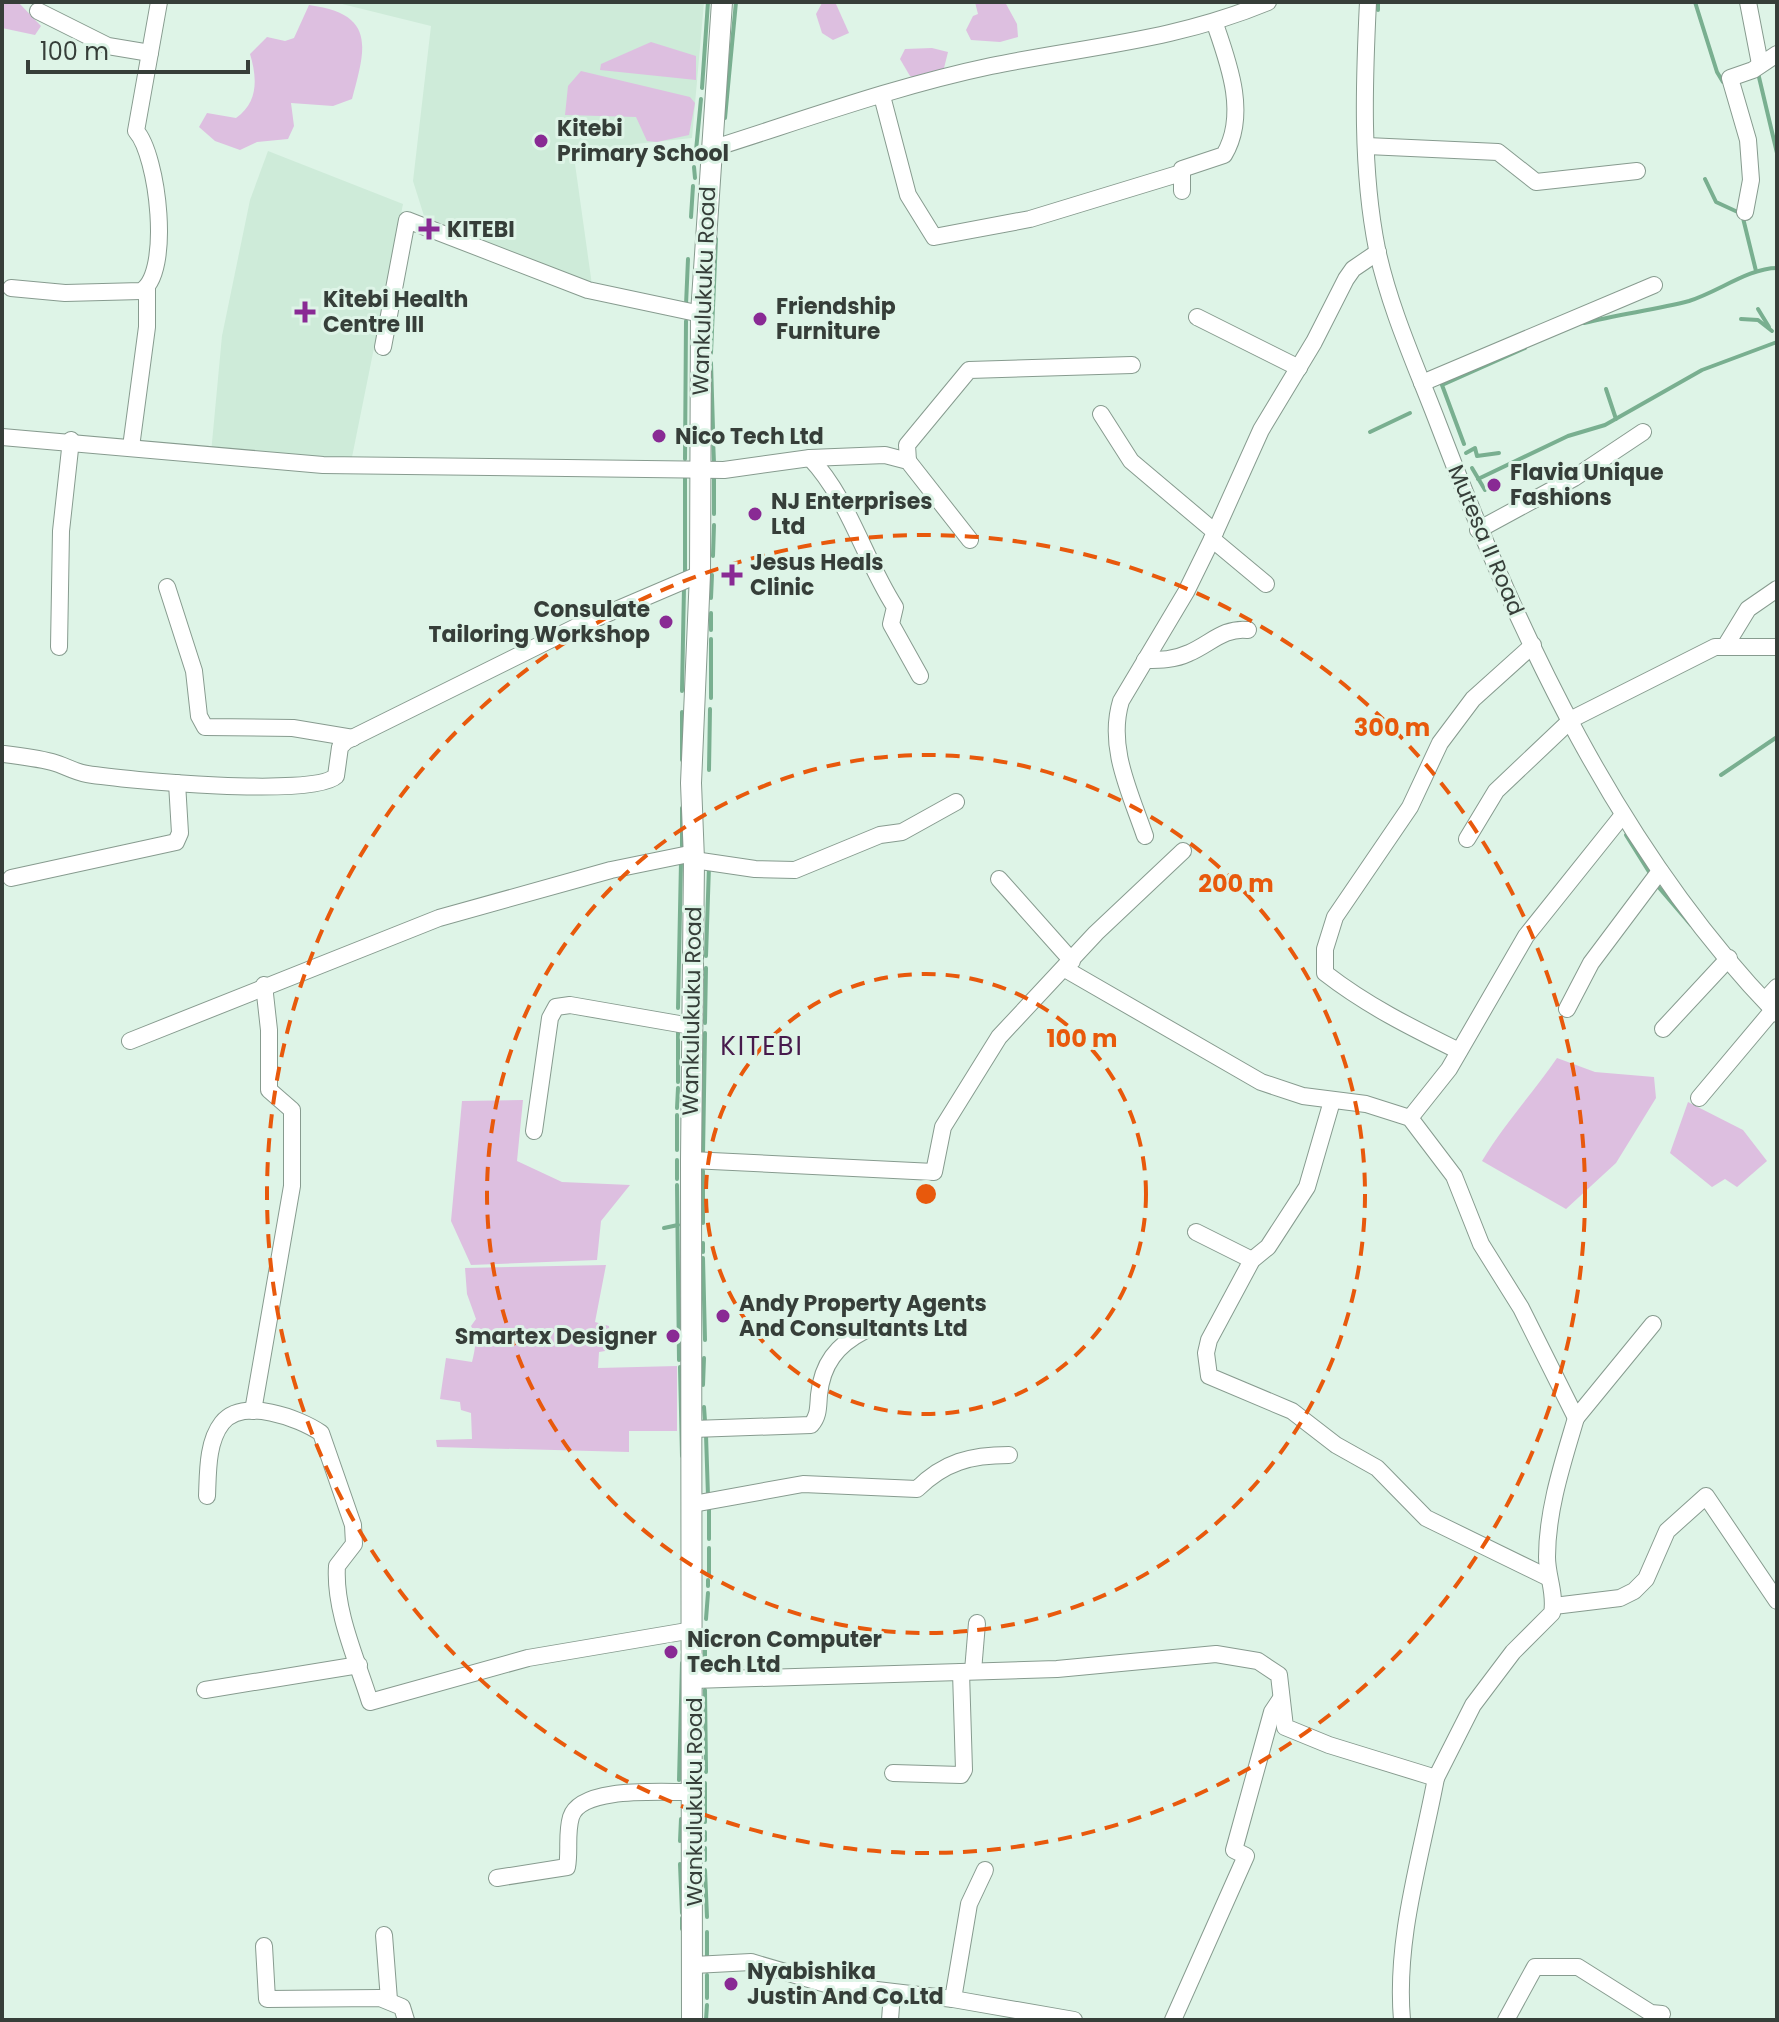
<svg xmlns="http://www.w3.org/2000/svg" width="1779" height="2022" font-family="Poppins,sans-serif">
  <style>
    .built { fill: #ceebd9 }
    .green { fill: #ddbfe0 }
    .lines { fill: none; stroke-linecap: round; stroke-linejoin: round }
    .stream { stroke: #79af90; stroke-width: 4 }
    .minor-casing { stroke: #879b8f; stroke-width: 18 }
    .major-casing { stroke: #879b8f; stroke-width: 22 }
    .minor { stroke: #fff; stroke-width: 16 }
    .major { stroke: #fff; stroke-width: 20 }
    .ring { fill: none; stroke: #e8590c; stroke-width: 4; stroke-dasharray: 14 10 }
    .poi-dot { fill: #892a94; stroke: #def4e7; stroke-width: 3 }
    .labels { text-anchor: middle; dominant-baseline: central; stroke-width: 6; stroke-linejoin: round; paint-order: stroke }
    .poi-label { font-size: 22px; font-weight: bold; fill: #363e39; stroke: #def4e7; text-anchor: start }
    .street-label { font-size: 22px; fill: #363e39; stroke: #def4e7 }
    .quarter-label { font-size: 26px; letter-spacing: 2px; fill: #471a4c; stroke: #def4e7 }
    .centre { fill: #e8590c; stroke: #def4e7; stroke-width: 4 }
    .ring-label { font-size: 24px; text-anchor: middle; font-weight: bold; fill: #e8590c; stroke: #def4e7; stroke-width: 6; stroke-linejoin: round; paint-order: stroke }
  </style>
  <rect width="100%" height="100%" fill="#def4e7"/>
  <!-- built -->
  <g class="built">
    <path d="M334,2H704L692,138L635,144L575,164L592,285L541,267L424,216L413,181L431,26Z"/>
    <path d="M268,151L403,204L351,462L211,453L222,336L250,200Z"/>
  </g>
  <!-- green -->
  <g class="green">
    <path d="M2,2H18L41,26L35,35L2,28Z"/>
    <path d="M975,2H1005L1017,24L1018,37L1000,42L971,40L966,30L973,16L978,14Z"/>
    <path d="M822,3L836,4L849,33L833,40L822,33L816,14Z"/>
    <path d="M309,5C376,14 366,47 352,99L333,106L291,103L294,126L288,139L257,142L240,150L215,141L199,127L207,113L236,118C259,102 257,77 250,54L267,37L285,41L294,38Z"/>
    <path d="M651,42L696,56V80L600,70L601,64Z"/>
    <path d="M932,48L948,52L943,72L920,80L910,76L900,59L905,49Z"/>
    <path d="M581,71L690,97L695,103L689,135L657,142L647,141L636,117L565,115L568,86Z"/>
    <path d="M1557,1058L1595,1072L1654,1077L1656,1098L1616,1163L1566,1209L1482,1161C1504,1124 1533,1093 1557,1058Z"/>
    <path d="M523,1100L517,1161L562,1182L630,1185L601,1221L597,1260L471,1265L451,1221L462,1101Z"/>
    <path d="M1688,1102L1743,1130L1767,1161L1737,1187L1725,1179L1712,1187L1670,1153Z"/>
    <path d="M606,1265L595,1322L609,1326L611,1350L599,1352L598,1368L677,1366V1431H629V1452L437,1447L436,1440L472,1439L471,1413L461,1410L460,1402L440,1399L446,1358L472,1362C475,1350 478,1337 471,1326L476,1319L467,1294L465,1268Z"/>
  </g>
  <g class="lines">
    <!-- stream -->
    <g class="stream">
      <path d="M1695,2L1717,72L1723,82"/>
      <path d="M1378,10V2"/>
      <path d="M1758,73L1777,153"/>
      <path d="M702,88L708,2"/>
      <path d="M725,118L736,2"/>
      <path d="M695,161L701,99"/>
      <path d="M694,167L695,178"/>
      <path d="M1705,179L1716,202L1742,214L1756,271"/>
      <path d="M691,217L693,186"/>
      <path d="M686,305L688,259"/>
      <path d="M1758,309L1769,327"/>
      <path d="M1741,319L1758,320L1772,331"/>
      <path d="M1584,323C1619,314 1655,310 1689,301C1718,292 1749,268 1777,268"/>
      <path d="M711,353L716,239"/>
      <path d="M711,363L713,429"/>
      <path d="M1606,389L1616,419"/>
      <path d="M1370,432L1410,413"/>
      <path d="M713,438L714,463"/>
      <path d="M1464,444L1442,385L1525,348"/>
      <path d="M1466,453L1475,448L1477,456L1499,453"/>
      <path d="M685,459L686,321"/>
      <path d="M1472,468L1485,490"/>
      <path d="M1478,479L1568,436L1605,425L1702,370L1777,342"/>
      <path d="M714,514V477"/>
      <path d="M713,556L714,525"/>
      <path d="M685,573V476"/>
      <path d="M711,598L712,575"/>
      <path d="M711,613V630"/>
      <path d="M682,691L684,587"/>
      <path d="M711,698V639"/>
      <path d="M682,712V760"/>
      <path d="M709,770L710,709"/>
      <path d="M1721,775L1777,737"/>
      <path d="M682,808V846"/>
      <path d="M1626,835L1651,875"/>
      <path d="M1655,883L1691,925"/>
      <path d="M706,956L709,866"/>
      <path d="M678,1008L681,862"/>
      <path d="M705,1023L706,968"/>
      <path d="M678,1082V1030"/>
      <path d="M677,1108L678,1088"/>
      <path d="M677,1150V1115"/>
      <path d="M703,1155L705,1033"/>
      <path d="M677,1160V1179"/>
      <path d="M703,1171V1223"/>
      <path d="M677,1185L679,1360"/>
      <path d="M664,1228L678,1225"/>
      <path d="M703,1252V1243"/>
      <path d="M703,1258L705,1340"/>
      <path d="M680,1367L682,1456"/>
      <path d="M703,1385L704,1358"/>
      <path d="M704,1407L705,1421"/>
      <path d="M706,1435L708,1496"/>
      <path d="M709,1510V1539"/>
      <path d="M709,1548V1575"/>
      <path d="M708,1586V1580"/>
      <path d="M706,1619L708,1593"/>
      <path d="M705,1674V1635"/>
      <path d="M705,1690L706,1772"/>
      <path d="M679,1780L682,1663"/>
      <path d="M705,1822V1783"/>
      <path d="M705,1832V1840"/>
      <path d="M680,1841L681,1819"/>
      <path d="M705,1860V1848"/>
      <path d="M680,1864L682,1913"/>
      <path d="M705,1870L707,1917"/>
      <path d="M682,1918V1929"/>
      <path d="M707,1932V1959"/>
      <path d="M707,1998V1975"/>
      <path d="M706,2020L707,2005"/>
    </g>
    <defs>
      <g id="minor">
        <path d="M1368,2C1364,83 1361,169 1377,249C1390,310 1417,368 1439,426C1518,634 1620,853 1777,1014"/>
        <path d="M1748,2L1760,64"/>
        <path d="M38,11L108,46L150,53"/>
        <path d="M882,96L908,195L934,237L1030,219L1181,173"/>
        <path d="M1367,146L1498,152L1536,182L1637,171"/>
        <path d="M711,149C803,120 896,86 991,66C1088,46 1174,41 1268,2"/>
        <path d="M1182,191V169L1224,155C1248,115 1229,64 1215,24"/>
        <path d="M1745,212L1751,180L1748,140L1730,78L1753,70L1777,54"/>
        <path d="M11,288L65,293L141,291C172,274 158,155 136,131L159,2"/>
        <path d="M1197,317L1299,368"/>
        <path d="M383,347L407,220L588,290L701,314"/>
        <path d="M1422,383L1654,285"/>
        <path d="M1101,414L1131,461L1215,532"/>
        <path d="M2,437L323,465L724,470L810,458C849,499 864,559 895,607L891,624L920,676"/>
        <path d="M131,447L147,327V288"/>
        <path d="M810,458L885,455L908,461L970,540"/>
        <path d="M908,461L907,445L969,370L1132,365"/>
        <path d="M1478,530L1574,478L1643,432"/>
        <path d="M1266,584L1212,539L1261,430L1314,342L1346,279L1353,269L1378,252"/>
        <path d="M167,587L194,671L199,716L205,727L293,728L353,738"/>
        <path d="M1726,645L1748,609L1777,589"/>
        <path d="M59,647L61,531L71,440"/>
        <path d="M1145,660C1161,660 1174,660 1189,653C1210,644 1224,627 1248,630"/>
        <path d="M4,754C20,756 36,758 52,762C64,765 74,772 87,774C124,780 314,798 336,776L340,747L346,741L576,627L700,574"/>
        <path d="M1145,836C1130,792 1107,747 1121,701L1186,592L1212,539"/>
        <path d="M1467,839L1496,791L1572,719L1715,647H1777"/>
        <path d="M694,860L755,869L795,870L880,835L902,832L956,802"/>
        <path d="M11,878L176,842L180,833L177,783"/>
        <path d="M999,879L1072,961"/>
        <path d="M1065,969L1261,1082L1303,1096L1366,1104L1410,1118L1454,1176L1481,1244L1521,1308L1576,1418L1653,1324"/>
        <path d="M1765,1000L1777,987"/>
        <path d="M1567,1009L1591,963L1660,871"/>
        <path d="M1663,1029L1729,958"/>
        <path d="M130,1041L439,918L611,870L694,853"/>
        <path d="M1459,1051C1412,1028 1366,1005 1325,973V949L1335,917L1410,807L1440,743L1473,699L1533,645"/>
        <path d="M1699,1098L1773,1010"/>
        <path d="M1332,1101L1307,1187L1268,1247L1252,1260L1209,1340L1206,1353L1209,1376L1292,1411L1336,1445L1377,1468L1426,1518L1549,1578"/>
        <path d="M1410,1118L1449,1069L1526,936L1622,816"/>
        <path d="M534,1131L550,1018L556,1007L570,1005L691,1026"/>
        <path d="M691,1160L934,1172L943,1127L999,1037L1096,933L1183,851"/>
        <path d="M1196,1232L1252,1260"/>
        <path d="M253,1411L292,1186V1110L269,1090V1030L264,985"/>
        <path d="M693,1429L811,1425C819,1416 818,1407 819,1395C822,1364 837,1345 864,1331"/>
        <path d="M207,1496C208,1473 207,1442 222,1423C243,1397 299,1418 321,1433L353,1525L354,1544L337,1566C334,1611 357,1660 370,1702L528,1658L693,1630"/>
        <path d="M693,1504L803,1484L917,1489C944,1462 971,1455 1009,1455"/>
        <path d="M1554,1606L1620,1598L1634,1591L1646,1579L1667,1531L1706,1496L1777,1601"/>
        <path d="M973,1671L977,1623"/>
        <path d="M693,1680L1057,1669L1216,1654L1258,1661L1279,1675L1285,1727L1329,1745L1436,1778L1473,1705L1513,1652L1552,1613C1556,1594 1547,1576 1547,1557C1547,1510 1563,1462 1576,1418"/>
        <path d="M205,1690L359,1665"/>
        <path d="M893,1773L961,1775L964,1770L961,1672"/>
        <path d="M497,1878L567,1867C570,1851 566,1834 571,1817C581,1785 666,1793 694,1792"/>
        <path d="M384,1935L389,2000"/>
        <path d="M264,1946L267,1999L380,1998L402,2007L406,2020"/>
        <path d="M694,1965L751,1962L826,1984L953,1999L1074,2020"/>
        <path d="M953,1999L969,1904L985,1870"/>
        <path d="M890,2020L892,1993"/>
        <path d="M1173,2020L1246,1856L1234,1850L1272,1712L1280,1700"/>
        <path d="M1402,2020C1395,1938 1421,1858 1436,1778"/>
        <path d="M1506,2020L1535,1967H1578L1651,2013L1662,2014"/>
      </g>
      <path id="major" d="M692,2020L691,1160L694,860L691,783L700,574L701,314L722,2"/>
    </defs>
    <!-- minor casing -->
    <use href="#minor" class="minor-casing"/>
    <!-- major casing -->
    <use href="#major" class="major-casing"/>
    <!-- minor -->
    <use href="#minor" class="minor"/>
    <!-- major -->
    <use href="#major" class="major"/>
  </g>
  <!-- distance rings -->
  <g class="ring">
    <circle cx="926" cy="1194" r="220"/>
    <circle cx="926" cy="1194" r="439"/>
    <circle cx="926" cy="1194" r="659"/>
  </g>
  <!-- markers -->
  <g class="poi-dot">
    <circle cx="541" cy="141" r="8"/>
    <path d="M425 217h8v8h8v8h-8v8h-8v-8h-8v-8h8z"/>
    <path d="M301 300h8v8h8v8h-8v8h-8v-8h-8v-8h8z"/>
    <circle cx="760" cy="319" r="8"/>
    <circle cx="659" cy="436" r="8"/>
    <circle cx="1494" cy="485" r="8"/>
    <circle cx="755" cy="514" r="8"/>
    <path d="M728 563h8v8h8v8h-8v8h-8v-8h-8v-8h8z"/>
    <circle cx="666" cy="622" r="8"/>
    <circle cx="723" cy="1316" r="8"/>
    <circle cx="673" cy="1336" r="8"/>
    <circle cx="671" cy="1652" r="8"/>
    <circle cx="731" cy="1984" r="8"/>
  </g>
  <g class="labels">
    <!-- poi labels -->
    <g class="poi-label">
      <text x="557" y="128">Kitebi<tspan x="557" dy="25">Primary School</tspan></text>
      <text x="447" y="229">KITEBI</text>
      <text x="323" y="299">Kitebi Health<tspan x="323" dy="25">Centre III</tspan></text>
      <text x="776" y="306">Friendship<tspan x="776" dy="25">Furniture</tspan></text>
      <text x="675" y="436">Nico Tech Ltd</text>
      <text x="1510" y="472">Flavia Unique<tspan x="1510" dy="25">Fashions</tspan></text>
      <text x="771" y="501">NJ Enterprises<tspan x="771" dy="25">Ltd</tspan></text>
      <text x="750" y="562">Jesus Heals<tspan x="750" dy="25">Clinic</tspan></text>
      <text x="650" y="609" text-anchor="end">Consulate<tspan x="650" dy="25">Tailoring Workshop</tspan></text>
      <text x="739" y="1303">Andy Property Agents<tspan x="739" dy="25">And Consultants Ltd</tspan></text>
      <text x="657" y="1336" text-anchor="end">Smartex Designer</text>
      <text x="687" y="1639">Nicron Computer<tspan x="687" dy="25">Tech Ltd</tspan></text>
      <text x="747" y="1971">Nyabishika<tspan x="747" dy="25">Justin And Co.Ltd</tspan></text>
    </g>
    <!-- street labels -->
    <g class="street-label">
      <text transform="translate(704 291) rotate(-88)">Wankulukuku Road</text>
      <text transform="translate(1486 540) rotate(67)">Mutesa II Road</text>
      <text transform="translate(692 1011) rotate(-89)">Wankulukuku Road</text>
      <text transform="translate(694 1802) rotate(-90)">Wankulukuku Road</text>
    </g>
    <!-- quarter labels -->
    <g class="quarter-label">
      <text x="762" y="1046">KITEBI</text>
    </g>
  </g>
  <circle cx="926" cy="1194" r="12" class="centre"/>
  <g class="ring-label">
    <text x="1392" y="736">300 m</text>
    <text x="1236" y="892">200 m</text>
    <text x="1082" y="1047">100 m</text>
  </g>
  <!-- border -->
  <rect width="1779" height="2022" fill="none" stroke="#363e39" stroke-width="8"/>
  <!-- scale -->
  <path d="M28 60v12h220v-12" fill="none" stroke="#363e39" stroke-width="4"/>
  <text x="40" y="60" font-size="24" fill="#363e39" stroke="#def4e7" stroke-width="6" paint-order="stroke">100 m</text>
</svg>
